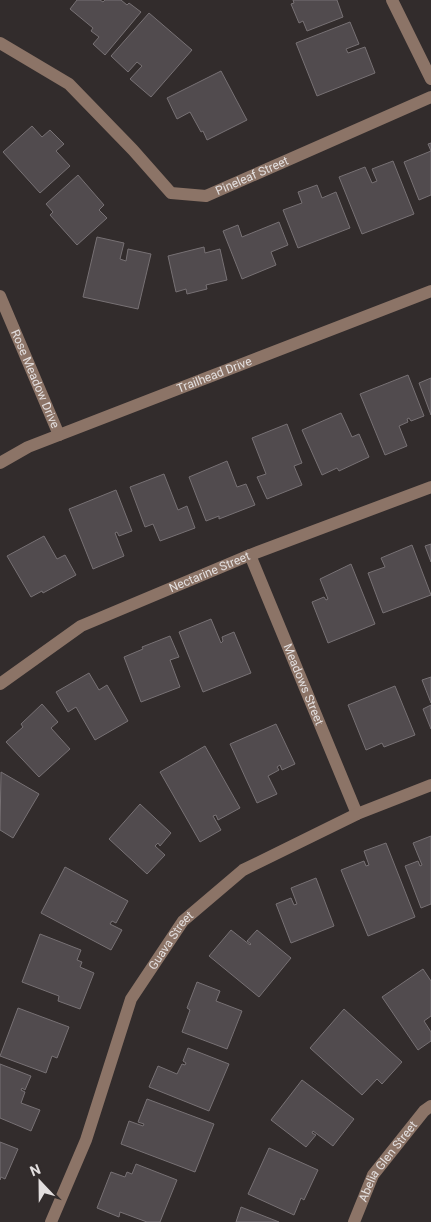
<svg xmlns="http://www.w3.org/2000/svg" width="431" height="1222" font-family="Roboto,sans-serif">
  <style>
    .building { fill: #514b4e; stroke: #777174 }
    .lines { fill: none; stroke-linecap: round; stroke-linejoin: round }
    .minor { stroke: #8c7467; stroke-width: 12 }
    .labels { text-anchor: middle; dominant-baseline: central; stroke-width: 4.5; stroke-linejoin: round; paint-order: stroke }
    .street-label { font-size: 12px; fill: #e3dfdf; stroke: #322c2c }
  </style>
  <rect width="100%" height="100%" fill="#322c2c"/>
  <!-- building -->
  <g class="building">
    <path d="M77,0H100L103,2L105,0H121L127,5L129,3L141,12L105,55L93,44L99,37L91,31L93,28L70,9Z"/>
    <path d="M293,0H337L343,17L307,31L303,21L299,23L291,4L294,3Z"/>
    <path d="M149,13L192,50L151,97L130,79L142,66L137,62L128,72L111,56Z"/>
    <path d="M350,22L359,44L346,49L348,53L365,47L375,73L317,96L296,43Z"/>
    <path d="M221,71L247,120L207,140L203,131L201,132L190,112L177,119L167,98Z"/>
    <path d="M32,126L42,137L50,130L64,144L56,151L70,166L40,193L3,152Z"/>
    <path d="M431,143V195L419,200L404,162L431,151L428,144Z"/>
    <path d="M393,161L414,214L362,234L339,177L365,167L372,183L377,181L372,169Z"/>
    <path d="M78,175L104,205L99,210L107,218L77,245L50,215L53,212L46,204Z"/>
    <path d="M317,185L322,198L336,192L350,228L298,248L283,210L302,203L298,192Z"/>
    <path d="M279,222L288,245L271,252L276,265L242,279L223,231L238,225L242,237Z"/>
    <path d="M97,237L124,243L120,259L126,261L128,249L151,254L138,309L83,297Z"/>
    <path d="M204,247L205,253L220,249L227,280L206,285L207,289L187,294L186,289L176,292L168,256Z"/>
    <path d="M408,375L424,416L411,421L409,418L407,419L408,422L399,426L407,446L385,455L360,394Z"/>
    <path d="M431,378V415L419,383Z"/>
    <path d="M341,413L352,437L359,434L369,457L339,471L337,468L322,475L302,430Z"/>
    <path d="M287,424L302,463L294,466L302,485L267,499L257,477L266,474L252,438Z"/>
    <path d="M227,461L237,487L246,484L255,505L219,519V516L206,521L189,477Z"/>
    <path d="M164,474L178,510L187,506L195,528L160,541L153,524L145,527L130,487Z"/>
    <path d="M116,490L132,531L119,536L117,532L115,533L124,556L93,569L69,509Z"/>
    <path d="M44,536L57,559L65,555L76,575L43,593L42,591L31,597L7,556Z"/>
    <path d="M431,544V562L425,546Z"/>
    <path d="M412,545L431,595L383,613L368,573L385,567L381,558Z"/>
    <path d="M351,564L375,624L328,643L312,602L324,597L326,600L328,599L320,579Z"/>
    <path d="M211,619L221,643L223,641L222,637L234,632L251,673L203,692L179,632Z"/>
    <path d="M170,636L179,657L170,660L180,687L141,702L124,657L143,649L142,647Z"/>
    <path d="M89,673L99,690L107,685L128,721L95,740L76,707L68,712L56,692Z"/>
    <path d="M431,677V703L422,680Z"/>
    <path d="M395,686L415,735L384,747L382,743L366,750L348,705Z"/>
    <path d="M42,704L58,722L51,728L70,749L39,777L6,742L23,727L21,724Z"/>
    <path d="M431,705V729L423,709Z"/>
    <path d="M276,724L295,764L282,770L280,765L277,767L279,770L268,776L277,794L257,803L230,744Z"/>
    <path d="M205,746L240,808L218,820L216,815L213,816L221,830L200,842L160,772Z"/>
    <path d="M1,772L39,794L13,838L0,830Z"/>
    <path d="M140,804L171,833L160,846L158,843L155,846L165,855L147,874L109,839Z"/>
    <path d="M431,836V904L421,908L405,866L418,861L420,866L422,865L413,843Z"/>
    <path d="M386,843L415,917L368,936L341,870L364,861L366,866L369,865L364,851Z"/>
    <path d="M65,867L128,901L116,923L112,921L110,924L122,930L111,950L41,913Z"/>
    <path d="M316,878L334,926L291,943L276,904L291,898L294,905L297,904L291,888Z"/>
    <path d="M231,930L250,945L251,944L247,941L257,930L291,958L259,997L209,956Z"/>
    <path d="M40,934L81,950L77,960L82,962L80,967L94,973L80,1009L58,1001L59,996L22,982Z"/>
    <path d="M423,969L431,981V1016L424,1021L431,1032V1041L418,1050L382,997Z"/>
    <path d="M197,982L220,991L216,1001L242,1011L227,1049L182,1032L190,1010L187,1008Z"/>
    <path d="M18,1008L69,1027L57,1058L52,1056L46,1073L0,1056Z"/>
    <path d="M344,1009L402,1062L382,1084L377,1079L362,1095L310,1048Z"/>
    <path d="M188,1048L229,1064L209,1111L149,1087L158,1066L177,1074L182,1064L185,1065L186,1063L183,1061Z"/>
    <path d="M0,1064L31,1076L25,1090L22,1088L21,1090L25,1092L21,1103L40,1110L31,1131L0,1118Z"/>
    <path d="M302,1080L354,1119L333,1146L313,1131L312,1133L316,1135L306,1147L271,1120Z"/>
    <path d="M147,1099L214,1124L195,1172L121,1144L129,1121L143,1126L144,1124L138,1122Z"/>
    <path d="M0,1142L18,1149L5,1179L1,1177L0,1180Z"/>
    <path d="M269,1148L318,1170L304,1200L301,1198L294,1215L248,1194Z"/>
    <path d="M136,1164L177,1180L160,1222H147L120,1212L119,1217L97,1208L111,1172L125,1177L127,1172L132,1174Z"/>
    <path d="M241,1207L279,1222H236Z"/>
  </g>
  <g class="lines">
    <!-- minor -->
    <g class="minor">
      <path d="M392,0L431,79"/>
      <path id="s1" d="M0,43L69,84L133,150L171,193L206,196L431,97"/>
      <path id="s2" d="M0,296L59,435"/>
      <path id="s3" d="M0,463L28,447L431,291"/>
      <path id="s4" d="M250,555L357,814"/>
      <path id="s5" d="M0,684L81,626L250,555L431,487"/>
      <path id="s6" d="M51,1222L86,1140L131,999L183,921L243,870L357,814L431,785"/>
      <path id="s7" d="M354,1222L373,1175L424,1111L431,1106"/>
    </g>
  </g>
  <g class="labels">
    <!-- street labels -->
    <g class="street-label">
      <text stroke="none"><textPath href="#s1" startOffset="315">Pineleaf Street</textPath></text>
      <text stroke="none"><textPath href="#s3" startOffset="232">Trailhead Drive</textPath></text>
      <text stroke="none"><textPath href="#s2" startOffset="90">Rose Meadow Drive</textPath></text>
      <text stroke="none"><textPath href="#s5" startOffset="239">Nectarine Street</textPath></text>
      <text stroke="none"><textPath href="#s4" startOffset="140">Meadows Street</textPath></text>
      <text stroke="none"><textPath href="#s6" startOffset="308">Guava Street</textPath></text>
      <text stroke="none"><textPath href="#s7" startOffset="70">Abelia Glen Street</textPath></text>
    </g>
  </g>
  <!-- north arrow -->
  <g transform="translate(40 1182) rotate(338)" stroke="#322c2c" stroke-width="4" paint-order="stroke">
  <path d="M0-4L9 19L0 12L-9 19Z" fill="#e3dfdf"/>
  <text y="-8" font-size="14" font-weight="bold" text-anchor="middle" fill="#e3dfdf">N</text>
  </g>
</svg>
